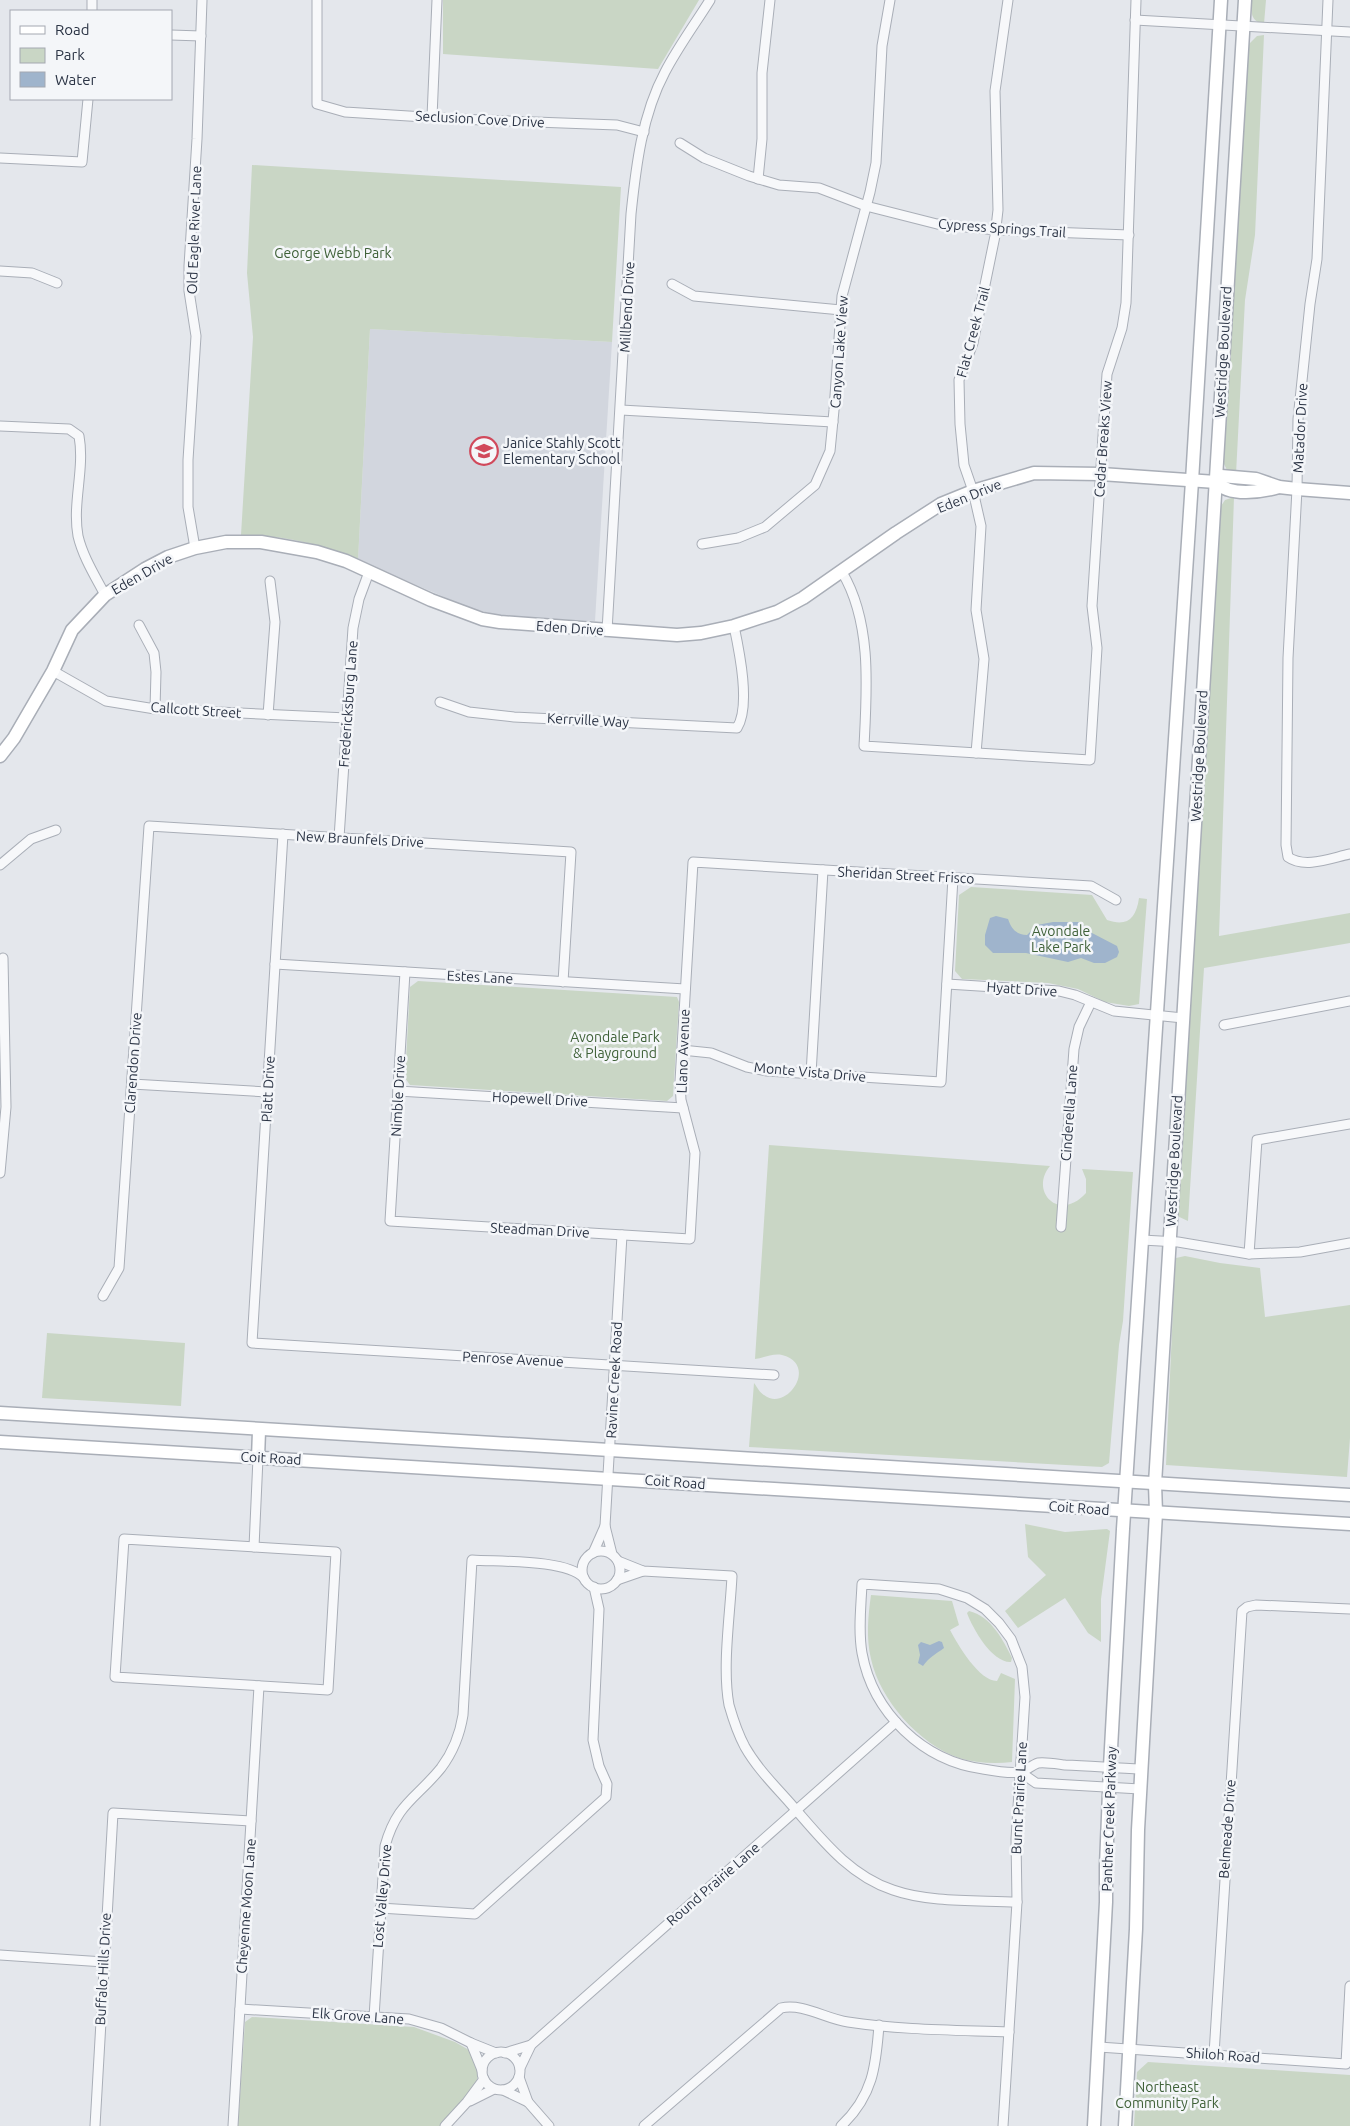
<svg xmlns="http://www.w3.org/2000/svg" width="1350" height="2126" font-family="Ubuntu,sans-serif">
  <style>
    .built { fill: #d2d6de }
    .green { fill: #c9d6c5 }
    .water { fill: #9fb4cc }
    .lines { fill: none; stroke-linecap: round; stroke-linejoin: round }
    .street-casing { stroke: #a9aeb7; stroke-width: 11 }
    .secondary-casing { stroke: #a9aeb7; stroke-width: 15 }
    .street { stroke: #f7f8fa; stroke-width: 9 }
    .secondary { stroke: #fff; stroke-width: 12 }
    .labels { text-anchor: middle; dominant-baseline: central; stroke-width: 5; stroke-linejoin: round; paint-order: stroke }
    .street-label { font-size: 14px; fill: #2b3445; stroke: #f4f6f9 }
    .park-label { font-size: 14px; fill: #3f6138; stroke: #f4f6f9 }
    .poi-label { font-size: 14px; fill: #2b3445; stroke: #f4f6f9; text-anchor: start }
  </style>
  <rect width="100%" height="100%" fill="#e4e7ec"/>
  <!-- built -->
  <path class="built" d="M370,329L612,342L595,621L505,617L470,608L358,560Z"/>
  <!-- green -->
  <g class="green">
    <path d="M443,0H699L658,69L443,54Z"/>
    <path d="M1252,0H1266L1264,24C1250,21 1251,12 1252,0Z"/>
    <path d="M1264,35L1255,235L1245,300L1236,474L1228,472L1223,462L1249,44L1257,36Z"/>
    <path d="M252,165L621,187L612,342L370,329L358,560C320,544 283,535 241,535L253,337L247,273Z"/>
    <path d="M1234,497L1219,936L1350,913V943L1204,968L1188,1221L1175,1215L1221,506L1225,500Z"/>
    <path d="M971,887L1092,895L1107,920C1127,927 1136,919 1139,898L1147,899L1139,1004L1129,1006L1105,1002L1078,989L1048,983L962,979L955,971L959,895Z"/>
    <path d="M418,981L677,997L679,1002L673,1096L667,1101L410,1085L405,1078L410,987Z"/>
    <path d="M769,1145L1050,1166C1029,1191 1059,1223 1086,1193V1179L1082,1169L1133,1172L1123,1321L1119,1345L1109,1463L1102,1467L749,1447L754,1383C757,1387 760,1393 764,1395C787,1413 819,1364 782,1355C773,1353 764,1358 755,1359Z"/>
    <path d="M1185,1256L1220,1263L1260,1268L1265,1317L1350,1305V1438L1347,1477L1166,1465L1175,1264L1176,1258Z"/>
    <path d="M47,1333L185,1343L181,1406L42,1398Z"/>
    <path d="M1025,1524L1065,1532L1107,1529L1110,1531L1101,1599V1642L1088,1633L1065,1598L1018,1628L1005,1611L1046,1575L1028,1557Z"/>
    <path d="M871,1595L952,1601L959,1625L950,1630C958,1645 979,1681 997,1681L1001,1673L1015,1679L1012,1762C995,1764 975,1763 959,1758C919,1744 880,1700 871,1659C866,1638 868,1616 871,1595Z"/>
    <path d="M969,1611C991,1616 1003,1640 1012,1658L1011,1662C992,1663 973,1629 967,1613Z"/>
    <path d="M252,2017L414,2027L455,2042L469,2050L474,2057L478,2067V2076L475,2086L440,2126H238L245,2022Z"/>
    <path d="M1148,2062L1350,2075V2126H1134L1137,2072Z"/>
  </g>
  <!-- water -->
  <g class="water">
    <path d="M996,916L1008,919C1012,930 1016,934 1027,935L1037,925L1053,922H1080L1092,933L1117,946L1119,952L1117,957L1105,963H1094L1081,958L1068,962L1026,953H993L985,945V935L990,918Z"/>
    <path d="M939,1641L942,1642L944,1648C936,1654 929,1657 923,1666L918,1663L920,1655L918,1645L921,1642L930,1645Z"/>
  </g>
  <g class="lines">
    <defs>
      <g id="street">
        <path d="M92,0V11"/>
        <path d="M317,0V104L345,112L456,119L617,125L644,132"/>
        <path d="M1328,0L1317,259L1310,304L1298,419L1297,489L1288,658L1286,845L1288,857C1305,869 1331,858 1350,854"/>
        <path d="M1135,20L1350,32"/>
        <path d="M171,35L201,36"/>
        <path d="M432,117L437,0"/>
        <path d="M680,143L704,158L749,176L779,185L819,188L866,206L937,224L996,230L1129,235"/>
        <path d="M0,158L82,162L88,99"/>
        <path d="M758,179L762,139V73L770,0"/>
        <path d="M0,271L32,273L57,283"/>
        <path d="M672,284L694,296L841,310"/>
        <path d="M621,410L833,422"/>
        <path d="M0,426L69,429L79,436C85,469 72,503 78,536C83,557 95,576 105,595"/>
        <path d="M702,544L738,538L765,527L815,485L830,451L834,410L842,296L870,192L876,163L882,46L890,0"/>
        <path d="M195,548L188,507V460L196,336L189,291V266L197,139L202,0"/>
        <path d="M842,572C872,622 867,689 864,746L1090,760L1097,648L1092,606L1107,374L1122,328L1126,303L1136,0"/>
        <path d="M139,625L154,653L156,672L155,709"/>
        <path d="M607,631L631,214C636,166 642,115 665,72C678,47 695,24 710,0"/>
        <path d="M53,671L106,701L155,709L347,718"/>
        <path d="M440,702L469,712L514,717L737,728C751,706 739,650 734,626"/>
        <path d="M268,715L275,622L270,581"/>
        <path d="M976,753L984,659L976,610L981,526L973,491L964,465L960,424L959,380L973,343L995,236L998,210L995,91L1008,0"/>
        <path d="M283,834L252,1343L774,1375"/>
        <path d="M339,838L353,628L359,599L369,572"/>
        <path d="M0,865L31,839L56,830"/>
        <path d="M275,964L685,989"/>
        <path d="M405,972L390,1221L690,1239L695,1153L681,1100L680,1081L693,862L1091,886L1116,900"/>
        <path d="M947,984L1059,991L1075,995L1114,1011L1183,1018"/>
        <path d="M1224,1025L1350,1001"/>
        <path d="M682,1050L711,1053L747,1067L767,1071L941,1082L953,878"/>
        <path d="M811,1074L823,870"/>
        <path d="M132,1084L267,1092"/>
        <path d="M398,1091L683,1108"/>
        <path d="M0,1173L6,1107L3,958"/>
        <path d="M1061,1227L1074,1049L1079,1027L1091,1002"/>
        <path d="M1142,1240L1178,1242L1249,1254L1300,1252L1350,1243"/>
        <path d="M1249,1254L1257,1140L1350,1124"/>
        <path d="M103,1296L119,1268L149,826L571,852L563,982"/>
        <path d="M124,1539L336,1552L328,1690L115,1677Z"/>
        <path d="M254,1547L258,1458"/>
        <circle cx="601" cy="1570" r="19"/>
        <path d="M593,1553L605,1526"/>
        <path d="M612,1554L605,1526L622,1235"/>
        <path d="M618,1561L643,1571L732,1576C730,1616 722,1667 729,1705C733,1719 738,1734 745,1747C757,1768 774,1785 790,1803C820,1837 848,1875 893,1890C930,1903 977,1900 1017,1902"/>
        <path d="M617,1580L643,1571"/>
        <path d="M1020,1772L1036,1783L1140,1789"/>
        <path d="M380,1908L475,1914L606,1797L607,1784L599,1766L593,1740L599,1609L594,1587"/>
        <path d="M0,1955L104,1962"/>
        <path d="M240,2009L409,2019L441,2028L471,2043L496,2053"/>
        <path d="M374,2017L385,1846C397,1803 416,1799 441,1768C453,1752 460,1734 463,1715L472,1560C500,1562 566,1559 584,1578"/>
        <path d="M471,2043L482,2070"/>
        <path d="M1099,2047L1346,2064L1350,1986"/>
        <circle cx="501" cy="2071" r="19"/>
        <path d="M505,2053L531,2045"/>
        <path d="M1214,2054L1242,1611L1247,1607L1256,1605L1350,1609"/>
        <path d="M520,2068L531,2045L896,1722"/>
        <path d="M519,2077L528,2102L549,2126"/>
        <path d="M503,2090L528,2102"/>
        <path d="M470,2101L494,2089"/>
        <path d="M95,2126L113,1813L251,1821"/>
        <path d="M233,2126L259,1686"/>
        <path d="M445,2126L467,2102L484,2079"/>
        <path d="M644,2126L781,2008C803,2003 826,2019 848,2022C901,2030 956,2030 1009,2032"/>
        <path d="M841,2126C873,2096 876,2066 879,2025"/>
        <path d="M1003,2126L1017,1902L1016,1839L1025,1697L1022,1667L1011,1639L999,1623L985,1609L967,1598L939,1589L862,1584C861,1607 858,1630 862,1653C873,1713 923,1761 983,1769C994,1771 1011,1774 1021,1772C1027,1770 1032,1765 1038,1763C1046,1762 1057,1764 1065,1765C1090,1766 1116,1768 1141,1769"/>
      </g>
      <g id="secondary">
        <path d="M1216,482L1221,476L1256,479L1279,487L1297,489L1350,493"/>
        <path d="M0,756L14,738L53,671L72,630L105,595L145,569L168,557L195,548L226,542H261L317,552L346,561L431,600L482,619L500,622L677,635L701,633L734,626L777,612L803,598L896,533L941,504L973,491L1034,473L1101,474L1216,482C1229,497 1262,492 1279,487"/>
        <path d="M0,1413C450,1444 900,1471 1350,1495"/>
        <path d="M0,1442L1350,1524"/>
        <path d="M258,1458L259,1431"/>
        <path d="M1094,2126L1106,1902V1866L1110,1767L1123,1529L1192,481L1221,0"/>
        <path d="M1125,2126L1136,1929L1138,1830L1156,1513L1155,1484L1245,0"/>
      </g>
    </defs>
    <!-- street casing -->
    <use href="#street" class="street-casing"/>
    <!-- secondary casing -->
    <use href="#secondary" class="secondary-casing"/>
    <!-- street -->
    <use href="#street" class="street"/>
    <!-- secondary -->
    <use href="#secondary" class="secondary"/>
  </g>
  <!-- icons -->
  <defs>
    <symbol id="school-ring" viewBox="-11 -11 22 22"><circle r="9.5" fill="#f4f6f9" stroke="#d1495b" stroke-width="1.5"/><path d="M0-5L7-2L0 1L-7-2ZM-4 1L0 2.5L4 1V4Q0 6-4 4Z" fill="#d1495b"/></symbol>
  </defs>
  <g fill-rule="evenodd">
    <use href="#school-ring" x="468" y="435" width="32" height="32"/>
  </g>
  <g class="labels">
    <!-- street labels -->
    <g class="street-label">
      <text transform="translate(480 119) rotate(3)">Seclusion Cove Drive</text>
      <text transform="translate(1002 228) rotate(4)">Cypress Springs Trail</text>
      <text transform="translate(194 230) rotate(-88)">Old Eagle River Lane</text>
      <text transform="translate(627 307) rotate(-87)">Millbend Drive</text>
      <text transform="translate(973 332) rotate(-75)">Flat Creek Trail</text>
      <text transform="translate(839 352) rotate(-86)">Canyon Lake View</text>
      <text transform="translate(1223 352) rotate(-87)">Westridge Boulevard</text>
      <text transform="translate(1300 428) rotate(-87)">Matador Drive</text>
      <text transform="translate(1103 439) rotate(-86)">Cedar Breaks View</text>
      <text transform="translate(969 496) rotate(-22)">Eden Drive</text>
      <text transform="translate(142 574) rotate(-30)">Eden Drive</text>
      <text transform="translate(570 628) rotate(4)">Eden Drive</text>
      <text transform="translate(348 704) rotate(-86)">Fredericksburg Lane</text>
      <text transform="translate(196 710) rotate(4)">Callcott Street</text>
      <text transform="translate(588 720) rotate(3)">Kerrville Way</text>
      <text transform="translate(1199 756) rotate(-87)">Westridge Boulevard</text>
      <text transform="translate(360 839) rotate(3)">New Braunfels Drive</text>
      <text transform="translate(906 875) rotate(3)">Sheridan Street Frisco</text>
      <text transform="translate(480 977) rotate(3)">Estes Lane</text>
      <text transform="translate(1022 989) rotate(4)">Hyatt Drive</text>
      <text transform="translate(683 1051) rotate(-88)">Llano Avenue</text>
      <text transform="translate(133 1063) rotate(-86)">Clarendon Drive</text>
      <text transform="translate(810 1072) rotate(5)">Monte Vista Drive</text>
      <text transform="translate(268 1089) rotate(-87)">Platt Drive</text>
      <text transform="translate(398 1096) rotate(-87)">Nimble Drive</text>
      <text transform="translate(540 1099) rotate(3)">Hopewell Drive</text>
      <text transform="translate(1069 1113) rotate(-86)">Cinderella Lane</text>
      <text transform="translate(1174 1161) rotate(-87)">Westridge Boulevard</text>
      <text transform="translate(540 1230) rotate(3)">Steadman Drive</text>
      <text transform="translate(513 1359) rotate(3)">Penrose Avenue</text>
      <text transform="translate(614 1380) rotate(-87)">Ravine Creek Road</text>
      <text transform="translate(271 1458) rotate(3)">Coit Road</text>
      <text transform="translate(675 1482) rotate(4)">Coit Road</text>
      <text transform="translate(1079 1508) rotate(4)">Coit Road</text>
      <text transform="translate(1019 1798) rotate(-87)">Burnt Prairie Lane</text>
      <text transform="translate(1109 1819) rotate(-88)">Panther Creek Parkway</text>
      <text transform="translate(1227 1829) rotate(-86)">Belmeade Drive</text>
      <text transform="translate(713 1884) rotate(-41)">Round Prairie Lane</text>
      <text transform="translate(382 1896) rotate(-85)">Lost Valley Drive</text>
      <text transform="translate(246 1906) rotate(-86)">Cheyenne Moon Lane</text>
      <text transform="translate(103 1969) rotate(-87)">Buffalo Hills Drive</text>
      <text transform="translate(358 2016) rotate(4)">Elk Grove Lane</text>
      <text transform="translate(1223 2055) rotate(4)">Shiloh Road</text>
    </g>
    <!-- park labels -->
    <g class="park-label">
      <text x="333" y="253">George Webb Park</text>
      <text x="1061" y="931">Avondale<tspan x="1061" dy="16">Lake Park</tspan></text>
      <text x="615" y="1037">Avondale Park<tspan x="615" dy="16">&amp; Playground</tspan></text>
      <text x="1167" y="2087">Northeast<tspan x="1167" dy="16">Community Park</tspan></text>
    </g>
    <!-- poi labels -->
    <g class="poi-label">
      <text x="503" y="443">Janice Stahly Scott<tspan x="503" dy="16">Elementary School</tspan></text>
    </g>
  </g>
  <!-- legend -->
  <rect x="10" y="10" width="162" height="90" fill="#f4f6f9" stroke="#a4a8b1"/>
  <rect x="20" y="26" width="25" height="8" fill="#ffffff" stroke="#a4a8b1"/>
  <text x="55" y="35" font-size="15" fill="#2b3445">Road</text>
  <rect x="20" y="48" width="25" height="15" fill="#c9d6c5" stroke="#a4a8b1"/>
  <text x="55" y="60" font-size="15" fill="#2b3445">Park</text>
  <rect x="20" y="72" width="25" height="15" fill="#9fb4cc" stroke="#a4a8b1"/>
  <text x="55" y="85" font-size="15" fill="#2b3445">Water</text>
</svg>
